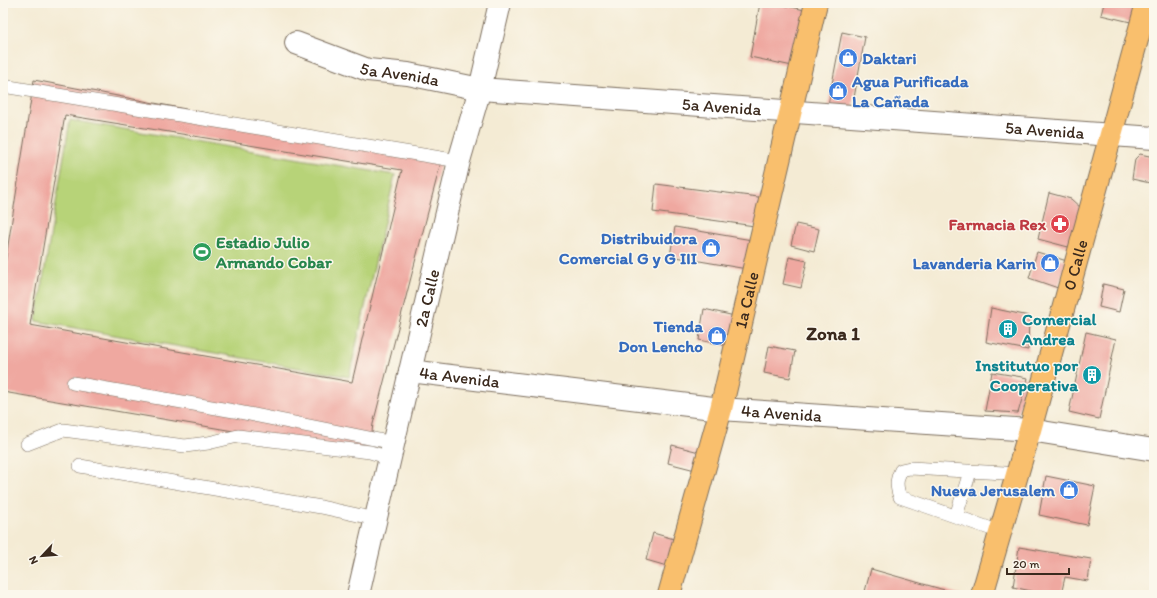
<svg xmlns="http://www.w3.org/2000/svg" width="1157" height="598" font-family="Itim,sans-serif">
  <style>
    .green { fill: #b7d378; stroke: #797e4b }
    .building { fill: #efa8a0; fill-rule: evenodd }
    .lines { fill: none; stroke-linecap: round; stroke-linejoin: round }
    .service-casing { stroke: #7c6e5e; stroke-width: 14 }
    .minor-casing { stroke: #7c6e5e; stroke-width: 24 }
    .primary-casing { stroke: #7c6e5e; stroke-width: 24 }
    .service { stroke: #fff; stroke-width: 13 }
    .minor { stroke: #fff; stroke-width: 22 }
    .primary { stroke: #f9bf6d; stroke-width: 22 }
    .labels { text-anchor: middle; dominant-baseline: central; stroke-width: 3; stroke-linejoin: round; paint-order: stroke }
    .shop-label { font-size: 17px; font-weight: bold; fill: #366cbe; stroke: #fbf7ec; text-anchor: end }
    .street-label { font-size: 17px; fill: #3b2a1e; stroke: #fbf7ec }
    .health-label { font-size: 17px; font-weight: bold; fill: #be3a42; stroke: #fbf7ec; text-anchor: end }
    .leisure-label { font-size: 17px; font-weight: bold; fill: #27864d; stroke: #fbf7ec; text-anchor: start }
    .culture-label { font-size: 17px; font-weight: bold; fill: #0d838f; stroke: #fbf7ec; text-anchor: start }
    .quarter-label { font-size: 19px; font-weight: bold; fill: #3b2a1e; stroke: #fbf7ec }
  </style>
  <rect width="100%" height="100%" fill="#fbf7ec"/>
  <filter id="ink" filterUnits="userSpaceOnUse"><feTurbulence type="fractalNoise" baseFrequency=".025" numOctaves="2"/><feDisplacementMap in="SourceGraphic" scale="8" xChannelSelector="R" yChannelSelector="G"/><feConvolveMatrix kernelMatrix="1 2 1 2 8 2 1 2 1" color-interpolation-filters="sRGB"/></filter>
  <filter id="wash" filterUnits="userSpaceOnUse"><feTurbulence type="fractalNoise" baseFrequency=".012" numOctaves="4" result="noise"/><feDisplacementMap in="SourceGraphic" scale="16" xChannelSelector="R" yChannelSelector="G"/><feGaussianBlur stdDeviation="0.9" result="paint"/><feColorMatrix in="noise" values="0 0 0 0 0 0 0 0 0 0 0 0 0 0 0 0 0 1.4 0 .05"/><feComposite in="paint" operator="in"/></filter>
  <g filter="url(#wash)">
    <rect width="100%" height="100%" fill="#f4ebd4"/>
    <!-- green -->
    <path class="green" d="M70,120L395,175L349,377L36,321Z"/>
    <g id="blocks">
      <!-- building -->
      <g class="building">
        <path d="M760,3H774L809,11L797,67L750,57Z"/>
        <path d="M1104,3H1131L1143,6L1139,24L1101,15Z"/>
        <path d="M842,32L865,37L852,109L828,105Z"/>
        <path d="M34,80L442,158L373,424L369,454L3,392V277ZM65,115L402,170L352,382L30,325Z"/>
        <path d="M1140,154L1154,157L1150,183L1132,179L1135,159Z"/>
        <path d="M656,184L766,198L762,227L653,212Z"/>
        <path d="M1049,193L1071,199L1082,209L1072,248L1038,239Z"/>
        <path d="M796,224L819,229L814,251L791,245Z"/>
        <path d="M675,227L752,240L747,269L670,256Z"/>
        <path d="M1037,252L1067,261L1058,288L1029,278Z"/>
        <path d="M789,257L807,261L801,288L783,284Z"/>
        <path d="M1103,284L1124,289L1119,312L1099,307Z"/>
        <path d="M991,308L1029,316L1028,350L986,342Z"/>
        <path d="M704,309L739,317L733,347L699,340Z"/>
        <path d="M1086,332L1116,339L1099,419L1069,412Z"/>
        <path d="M769,346L795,351L790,378L764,373Z"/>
        <path d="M992,372L1028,378L1018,413L985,411Z"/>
        <path d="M672,445L703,453L699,471L668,463Z"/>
        <path d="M1046,476L1095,486L1087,525L1039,515Z"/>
        <path d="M653,533L681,541L674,568L646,560Z"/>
        <path d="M1019,547L1091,559L1088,581L1065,577L1061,595H1049L1013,587Z"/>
        <path d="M871,569L962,595H864Z"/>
      </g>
    </g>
  </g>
  <g filter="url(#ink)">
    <use href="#blocks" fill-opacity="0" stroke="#7c6e5e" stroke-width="1"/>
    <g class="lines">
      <defs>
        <g id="service">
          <path d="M3,86L459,161"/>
          <path d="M73,383L234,411L394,443"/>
          <path d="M27,444L63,430L185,446L208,443L238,436L370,452L390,458"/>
          <path d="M80,466L321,507L376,519"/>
          <path d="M956,516L970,472"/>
          <path d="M1001,530L989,528L900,497C896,486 896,480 901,470L910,468L1005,473L1017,476"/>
        </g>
        <g id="minor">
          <path id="s1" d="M296,43L368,70L408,74L480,89L1154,138"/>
          <path id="s2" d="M410,371L721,409L1030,430L1154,450"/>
          <path id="s3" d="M358,595L459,161L480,89L500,3"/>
        </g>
        <g id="primary">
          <path id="s4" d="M669,595L721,409L816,3"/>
          <path id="s5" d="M982,595L1030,430L1147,3"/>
        </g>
      </defs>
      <!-- service casing -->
      <use href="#service" class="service-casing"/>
      <!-- minor casing -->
      <use href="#minor" class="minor-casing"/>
      <!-- primary casing -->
      <use href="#primary" class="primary-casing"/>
      <!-- service -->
      <use href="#service" class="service"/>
      <!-- minor -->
      <use href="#minor" class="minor"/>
      <!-- primary -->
      <use href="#primary" class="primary"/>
    </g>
  </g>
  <!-- icons -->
  <defs>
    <symbol id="shop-disc" viewBox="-11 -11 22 22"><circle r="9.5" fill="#3f7fe0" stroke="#fbf7ec"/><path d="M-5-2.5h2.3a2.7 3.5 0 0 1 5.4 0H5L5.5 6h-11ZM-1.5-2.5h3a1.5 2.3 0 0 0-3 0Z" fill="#fff"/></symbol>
    <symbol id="pharmacy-disc" viewBox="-11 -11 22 22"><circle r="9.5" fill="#e0444e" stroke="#fbf7ec"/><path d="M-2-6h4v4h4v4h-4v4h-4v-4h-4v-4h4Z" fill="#fff"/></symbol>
    <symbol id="stadium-disc" viewBox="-11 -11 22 22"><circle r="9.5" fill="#2e9e5b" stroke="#fbf7ec"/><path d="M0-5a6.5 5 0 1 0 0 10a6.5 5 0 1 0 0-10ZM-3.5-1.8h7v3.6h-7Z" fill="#fff"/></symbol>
    <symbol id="building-disc" viewBox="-11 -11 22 22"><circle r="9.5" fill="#0f9aa8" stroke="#fbf7ec"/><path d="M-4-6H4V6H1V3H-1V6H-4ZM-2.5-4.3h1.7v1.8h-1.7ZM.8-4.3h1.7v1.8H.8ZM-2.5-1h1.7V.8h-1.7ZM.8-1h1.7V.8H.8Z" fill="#fff"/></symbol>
  </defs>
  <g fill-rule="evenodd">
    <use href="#shop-disc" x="837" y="47" width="22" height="22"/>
    <use href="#shop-disc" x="827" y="80" width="22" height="22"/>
    <use href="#pharmacy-disc" x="1049" y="213" width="22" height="22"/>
    <use href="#shop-disc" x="700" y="237" width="22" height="22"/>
    <use href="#stadium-disc" x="191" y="241" width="22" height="22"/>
    <use href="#shop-disc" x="1039" y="252" width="22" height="22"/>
    <use href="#building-disc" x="997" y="318" width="22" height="22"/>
    <use href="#shop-disc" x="706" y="325" width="22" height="22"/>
    <use href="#building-disc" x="1081" y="364" width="22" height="22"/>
    <use href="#shop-disc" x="1058" y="479" width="22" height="22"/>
  </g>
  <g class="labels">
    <!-- shop labels -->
    <g class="shop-label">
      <text x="862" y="58" text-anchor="start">Daktari</text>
      <text x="852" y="81" text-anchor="start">Agua Purificada<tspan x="852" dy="20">La Cañada</tspan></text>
      <text x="697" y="238">Distribuidora<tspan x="697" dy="20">Comercial G y G III</tspan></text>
      <text x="1036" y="263">Lavanderia Karin</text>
      <text x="703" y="326">Tienda<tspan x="703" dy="20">Don Lencho</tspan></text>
      <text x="1055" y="490">Nueva Jerusalem</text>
    </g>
    <!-- street labels -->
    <g class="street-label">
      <text stroke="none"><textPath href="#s1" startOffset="109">5a Avenida</textPath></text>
      <text stroke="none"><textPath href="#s1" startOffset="433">5a Avenida</textPath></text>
      <text stroke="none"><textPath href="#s1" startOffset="757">5a Avenida</textPath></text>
      <text stroke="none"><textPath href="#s5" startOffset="343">0 Calle</textPath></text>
      <text stroke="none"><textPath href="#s3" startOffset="305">2a Calle</textPath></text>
      <text stroke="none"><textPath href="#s4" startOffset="305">1a Calle</textPath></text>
      <text stroke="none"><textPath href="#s2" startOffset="50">4a Avenida</textPath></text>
      <text stroke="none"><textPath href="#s2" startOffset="374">4a Avenida</textPath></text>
    </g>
    <!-- health labels -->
    <g class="health-label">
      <text x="1046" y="224">Farmacia Rex</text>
    </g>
    <!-- leisure labels -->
    <g class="leisure-label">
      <text x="216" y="242">Estadio Julio<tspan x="216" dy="20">Armando Cobar</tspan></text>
    </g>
    <!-- culture labels -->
    <g class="culture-label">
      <text x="1022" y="319">Comercial<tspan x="1022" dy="20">Andrea</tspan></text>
      <text x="1078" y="365" text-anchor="end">Institutuo por<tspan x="1078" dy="20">Cooperativa</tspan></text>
    </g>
    <!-- quarter labels -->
    <g class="quarter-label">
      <text x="833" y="333">Zona 1</text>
    </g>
  </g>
  <!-- margin -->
  <rect width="1157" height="598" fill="none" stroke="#fbf7ec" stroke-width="16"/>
  <!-- north arrow -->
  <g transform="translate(42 556) rotate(244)" stroke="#fbf7ec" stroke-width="3" paint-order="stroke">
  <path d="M0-3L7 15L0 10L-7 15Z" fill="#3b2a1e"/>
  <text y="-6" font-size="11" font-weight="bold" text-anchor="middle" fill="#3b2a1e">N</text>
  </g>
  <!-- scale -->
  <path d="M1007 568v6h62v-6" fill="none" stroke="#3b2a1e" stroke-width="2"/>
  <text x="1013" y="568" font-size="12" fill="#3b2a1e" stroke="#fbf7ec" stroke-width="3" paint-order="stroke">20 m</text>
</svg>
